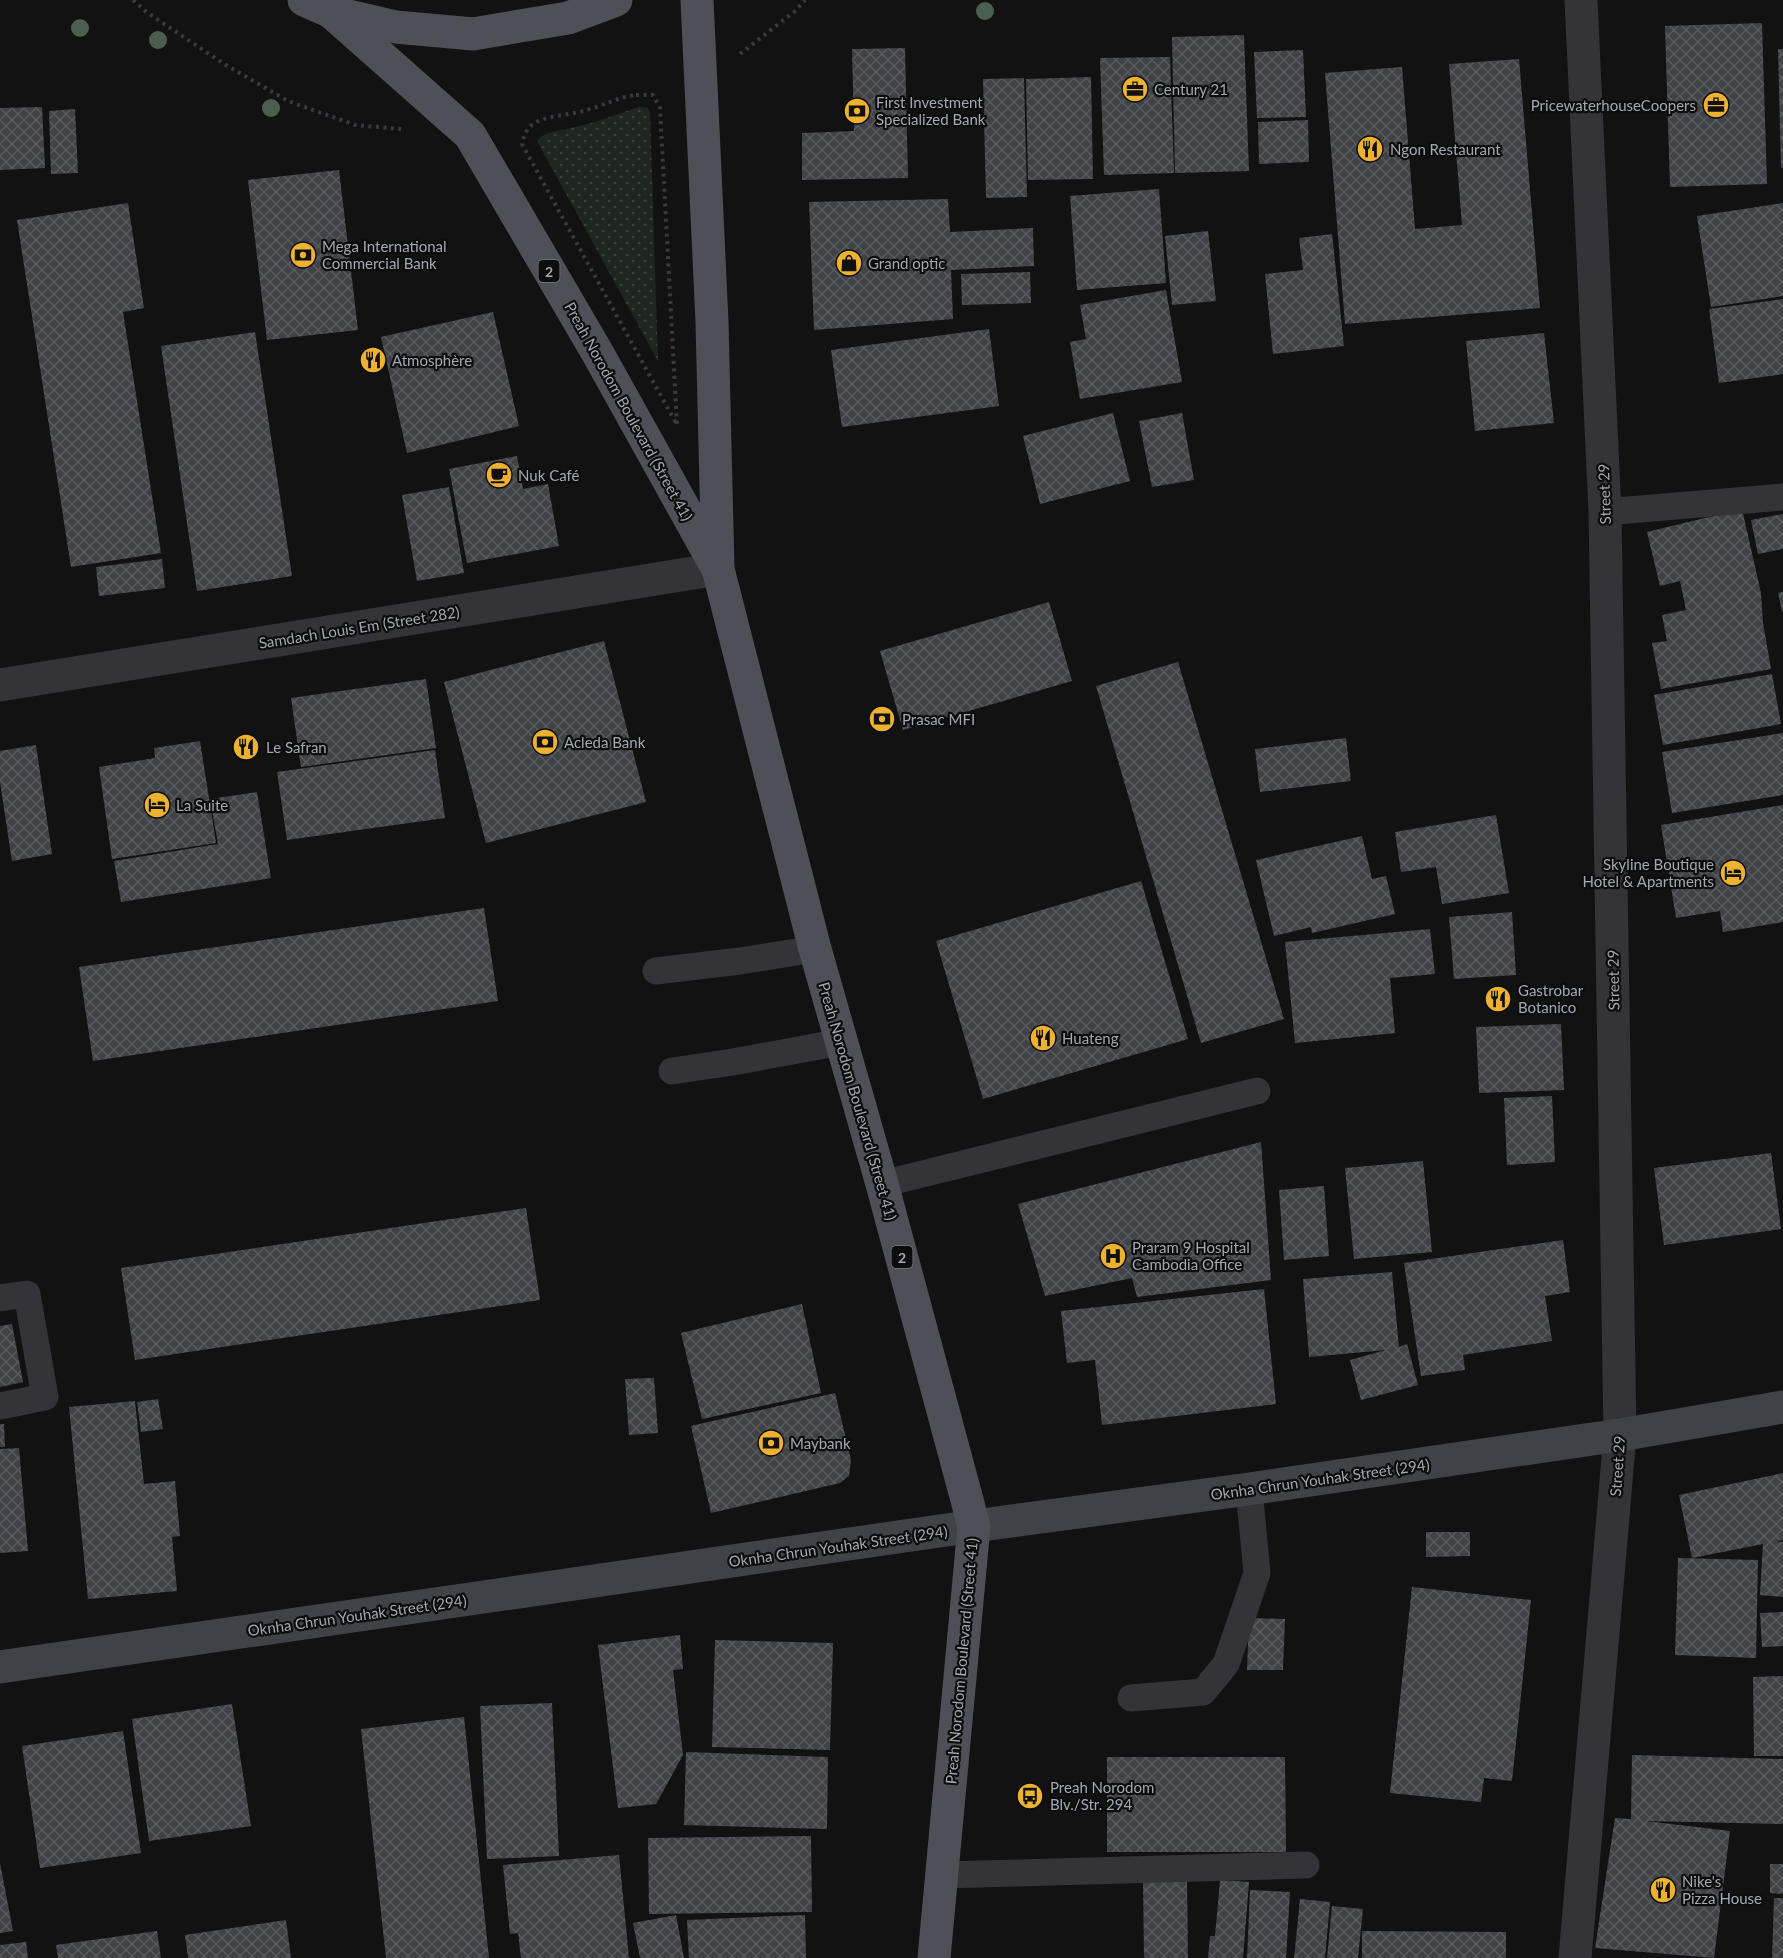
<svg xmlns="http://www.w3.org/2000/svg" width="1783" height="1958" font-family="Lato,sans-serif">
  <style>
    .grass { fill: url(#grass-dots) }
    .building { fill: url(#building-cross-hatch) }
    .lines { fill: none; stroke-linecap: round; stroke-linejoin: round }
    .path { stroke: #393a3f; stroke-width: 4; stroke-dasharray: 3 4.5; stroke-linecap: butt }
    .lane { stroke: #333338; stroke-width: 27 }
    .street { stroke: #333338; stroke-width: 33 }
    .secondary { stroke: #414248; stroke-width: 33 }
    .primary { stroke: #4f5057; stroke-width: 33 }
    .tree { fill: #4b5f4e }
    .labels { text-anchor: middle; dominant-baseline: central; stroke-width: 4.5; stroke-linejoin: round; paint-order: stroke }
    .shield { fill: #0d0d0e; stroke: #767a82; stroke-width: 1.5 }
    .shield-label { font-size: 14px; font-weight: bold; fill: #a3a8b3 }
    .poi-label { font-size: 15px; fill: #a3a8b3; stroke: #0d0d0e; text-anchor: start }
    .street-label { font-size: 15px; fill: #a3a8b3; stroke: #0d0d0e }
  </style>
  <defs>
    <pattern id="grass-dots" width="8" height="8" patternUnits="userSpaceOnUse" patternTransform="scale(1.5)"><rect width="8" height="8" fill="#1e261f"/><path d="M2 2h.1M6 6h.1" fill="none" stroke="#3c433d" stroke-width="1.8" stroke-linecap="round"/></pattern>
    <pattern id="building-cross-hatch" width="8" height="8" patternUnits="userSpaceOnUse" patternTransform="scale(1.5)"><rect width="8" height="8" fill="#414246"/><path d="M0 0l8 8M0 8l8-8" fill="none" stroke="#595a5e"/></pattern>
  </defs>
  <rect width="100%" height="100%" fill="#121213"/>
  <!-- grass -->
  <path class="grass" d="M639,107L648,108L650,112L658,361L538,143V139L548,133L592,123Z"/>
  <!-- building -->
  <g class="building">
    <path d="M1762,23L1767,184L1670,187L1665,26Z"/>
    <path d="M1244,35L1249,171L1175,173L1172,37Z"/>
    <path d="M905,48L908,178L802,180V133L854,131L852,49Z"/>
    <path d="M1778,49H1783V168H1781Z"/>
    <path d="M1303,50L1306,117L1257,118L1254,52Z"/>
    <path d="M1170,57L1174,173L1104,175L1100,58Z"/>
    <path d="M1519,59L1540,308L1345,324L1325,73L1402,67L1415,229L1462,225L1449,64Z"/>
    <path d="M1091,77L1093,179L1028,180L1026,79Z"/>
    <path d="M1024,78L1027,197L986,198L983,79Z"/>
    <path d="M42,107L45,168L0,170V108Z"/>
    <path d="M75,109L78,173L51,174L49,111Z"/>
    <path d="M1308,120L1309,162L1259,164L1258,122Z"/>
    <path d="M339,170L358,330L267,340L248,180Z"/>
    <path d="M1159,189L1166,283L1077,290L1070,196Z"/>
    <path d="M948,199L950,232L1033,228L1034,266L951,270L953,319L814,330L809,202Z"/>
    <path d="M128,203L144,308L123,312L161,553L71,567L17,220Z"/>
    <path d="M1783,203V296L1711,307L1697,216Z"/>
    <path d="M1208,231L1216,301L1172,305L1165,236Z"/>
    <path d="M1332,234L1344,346L1273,354L1265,274L1303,270L1299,238Z"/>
    <path d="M1030,272L1031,303L962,305L961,274Z"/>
    <path d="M1166,290L1182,382L1080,399L1070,342L1086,339L1080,305Z"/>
    <path d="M1783,299V374L1719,383L1709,309Z"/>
    <path d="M493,312L519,426L407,453L381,337Z"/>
    <path d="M989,329L999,406L842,427L831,350Z"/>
    <path d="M255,332L292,576L197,591L161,346Z"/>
    <path d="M1544,333L1554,423L1475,431L1466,341Z"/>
    <path d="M1113,413L1130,481L1040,504L1023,436Z"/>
    <path d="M1182,413L1194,480L1152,487L1139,421Z"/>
    <path d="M517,456L523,489L548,484L559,546L467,563L449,469Z"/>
    <path d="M449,487L464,573L417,581L402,495Z"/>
    <path d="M1742,509L1761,593L1763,623L1771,669L1661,689L1652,643L1667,641L1662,615L1686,610L1680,581L1660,586L1647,532Z"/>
    <path d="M1783,514V549L1758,554L1751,520Z"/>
    <path d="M162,559L165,588L99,596L96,567Z"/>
    <path d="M1783,592V611H1782L1778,593Z"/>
    <path d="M1049,602L1072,681L903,730L880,651Z"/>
    <path d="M604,641L646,802L486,843L444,682Z"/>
    <path d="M1178,662L1284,1019L1201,1043L1096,686Z"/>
    <path d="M1772,674L1781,724L1663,745L1654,695Z"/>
    <path d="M426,679L436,748L301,767L291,698Z"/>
    <path d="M1783,733V795L1672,813L1662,752Z"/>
    <path d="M1346,738L1351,781L1260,792L1255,749Z"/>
    <path d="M200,741L216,843L112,859L99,767L155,758L154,748Z"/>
    <path d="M36,745L52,854L12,861L0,782V751Z"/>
    <path d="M435,750L445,818L287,840L277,772Z"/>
    <path d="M257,792L271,878L121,902L114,861L218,844L210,799Z"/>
    <path d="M1783,805V922L1723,932L1720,911L1676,918L1661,825Z"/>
    <path d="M1496,815L1509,893L1442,904L1436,867L1401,872L1395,832Z"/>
    <path d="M1362,836L1372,879L1386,876L1395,914L1312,933L1311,927L1274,936L1256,860Z"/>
    <path d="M1141,881L1188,1039L983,1099L936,941Z"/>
    <path d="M484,908L498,1001L93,1061L79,967Z"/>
    <path d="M1512,912L1516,975L1454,979L1449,917Z"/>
    <path d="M1430,929L1435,974L1390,978L1395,1033L1295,1043L1285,942Z"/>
    <path d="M1561,1024L1564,1090L1479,1093L1476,1027Z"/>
    <path d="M1552,1096L1555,1162L1507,1165L1504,1098Z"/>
    <path d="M1261,1142L1271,1280L1137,1297L1132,1278L1045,1296L1018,1204Z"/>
    <path d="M1771,1153L1781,1229L1664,1245L1654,1168Z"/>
    <path d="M1423,1161L1432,1252L1354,1259L1345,1168Z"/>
    <path d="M1324,1186L1329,1256L1284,1260L1279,1190Z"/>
    <path d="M526,1208L540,1300L135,1360L121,1268Z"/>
    <path d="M1563,1240L1570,1292L1545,1296L1552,1341L1463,1355L1465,1370L1421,1376L1404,1263Z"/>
    <path d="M1392,1272L1399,1347L1407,1344L1418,1385L1361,1400L1350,1360L1386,1350L1309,1357L1303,1279Z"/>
    <path d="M1264,1289L1276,1404L1102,1425L1095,1360L1067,1363L1061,1311Z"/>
    <path d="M802,1304L821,1393L702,1419L681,1333Z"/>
    <path d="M12,1324L23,1382L0,1387V1326Z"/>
    <path d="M654,1378L658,1433L629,1435L625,1379Z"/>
    <path d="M835,1393L851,1460L849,1476L840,1483L711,1513L691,1426Z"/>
    <path d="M158,1399L163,1429L141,1432L137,1402Z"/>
    <path d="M135,1401L144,1484L175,1481L180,1536L172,1537L177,1591L88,1599L69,1407Z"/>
    <path d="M0,1424H4L5,1447H0Z"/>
    <path d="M19,1448L28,1551L0,1553V1449Z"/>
    <path d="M1783,1473V1540L1775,1541L1783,1542V1597L1760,1595L1763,1544L1692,1558L1679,1495Z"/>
    <path d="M1426,1532H1470V1556L1426,1557Z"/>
    <path d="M1678,1558L1758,1560L1756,1658L1675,1655Z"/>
    <path d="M1412,1587L1531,1600L1512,1781L1484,1778L1481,1802L1390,1793Z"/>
    <path d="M1783,1612V1646L1762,1647L1760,1613Z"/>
    <path d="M1249,1618L1285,1619L1283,1670H1247Z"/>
    <path d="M680,1635L683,1669L673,1670L683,1755L656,1804L618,1808L598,1645Z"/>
    <path d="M715,1640L833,1643L830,1750L712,1747Z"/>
    <path d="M1783,1676V1756H1754L1753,1677Z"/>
    <path d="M552,1703L559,1856L487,1859L480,1706Z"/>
    <path d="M232,1704L251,1826L149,1841L132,1719Z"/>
    <path d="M464,1717L489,1958H386L361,1729Z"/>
    <path d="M123,1731L141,1853L40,1868L22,1746Z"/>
    <path d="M686,1752L828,1757L827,1829L684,1825Z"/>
    <path d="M1632,1755L1783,1759V1824L1646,1821L1730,1831L1714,1958L1595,1948L1615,1818L1631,1819Z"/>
    <path d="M1107,1757H1285L1286,1852H1107Z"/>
    <path d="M811,1836L812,1912L649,1914L648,1838Z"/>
    <path d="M619,1855L629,1958H521L518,1933L510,1934L503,1865Z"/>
    <path d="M0,1863L13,1931L0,1933Z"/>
    <path d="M1770,1864H1783V1894L1770,1893Z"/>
    <path d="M1187,1877L1188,1958H1144L1143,1878Z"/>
    <path d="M1220,1880L1249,1882L1243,1958H1208L1210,1936H1215Z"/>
    <path d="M1250,1890L1290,1892L1286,1958H1247Z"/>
    <path d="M1774,1898H1783V1958H1772Z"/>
    <path d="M1300,1899L1330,1902L1325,1958H1294Z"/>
    <path d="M1332,1906L1363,1909L1358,1958H1327Z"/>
    <path d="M676,1915L684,1958H640L633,1923Z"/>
    <path d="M805,1915L806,1958H689L687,1920Z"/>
    <path d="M286,1920L291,1958H188L185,1935Z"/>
    <path d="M157,1931L161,1958H58L56,1945Z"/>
    <path d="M1362,1931L1506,1932V1958H1362Z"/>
    <path d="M26,1942L28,1958H0V1945Z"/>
  </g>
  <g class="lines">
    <!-- path -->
    <g class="path">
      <path d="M133,0L145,11L224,64L288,101L355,125L401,129"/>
      <path d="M740,54L794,12L805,0"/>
      <path d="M636,95H653L660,108L677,425L522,144C524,136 526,129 533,124C546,115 572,115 587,110C604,105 619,97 636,95Z"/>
    </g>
    <!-- lane -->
    <g class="lane">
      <path d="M1605,512L1783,497"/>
      <path d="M656,971L740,961L815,949"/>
      <path d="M672,1071L733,1062L841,1042"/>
      <path d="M882,1184L1257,1091"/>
      <path d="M0,1298L27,1294L45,1397L0,1406"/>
      <path d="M1131,1698L1203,1692L1226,1664L1257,1573L1249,1489"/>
      <path d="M941,1875L1306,1865"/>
    </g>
    <!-- street -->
    <g class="street">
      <path d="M0,685L718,569"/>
      <path d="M1575,1958L1620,1435L1605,512L1581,0"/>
    </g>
    <!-- secondary -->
    <path class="secondary" d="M0,1667L974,1526L1249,1489L1620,1435L1783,1407"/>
    <!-- primary -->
    <g class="primary">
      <path d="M304,0L331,12L396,27L473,34L568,18L616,0"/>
      <path d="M697,0L712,322L718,569L815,949L882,1184L974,1526L934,1958"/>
      <path d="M331,12L470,135L597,352L715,564"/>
    </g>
  </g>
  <!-- trees -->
  <g class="tree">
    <circle cx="985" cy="11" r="9"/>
    <circle cx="80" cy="28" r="9"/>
    <circle cx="158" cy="40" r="9"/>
    <circle cx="271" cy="108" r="9"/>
  </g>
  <!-- icons -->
  <defs>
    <symbol id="office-disc" viewBox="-11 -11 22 22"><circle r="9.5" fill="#edb230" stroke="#0d0d0e"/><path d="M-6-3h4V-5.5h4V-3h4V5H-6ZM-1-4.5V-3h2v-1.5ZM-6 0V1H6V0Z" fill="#111"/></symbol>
    <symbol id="bank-disc" viewBox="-11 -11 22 22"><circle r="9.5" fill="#edb230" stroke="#0d0d0e"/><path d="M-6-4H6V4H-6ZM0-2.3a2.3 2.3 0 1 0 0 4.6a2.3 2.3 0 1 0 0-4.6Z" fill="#111"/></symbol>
    <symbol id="restaurant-disc" viewBox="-11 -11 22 22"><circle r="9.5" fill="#edb230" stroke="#0d0d0e"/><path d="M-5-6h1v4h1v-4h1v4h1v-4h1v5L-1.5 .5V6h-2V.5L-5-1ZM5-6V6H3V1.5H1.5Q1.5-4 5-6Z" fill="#111"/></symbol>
    <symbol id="shop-disc" viewBox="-11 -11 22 22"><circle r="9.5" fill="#edb230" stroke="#0d0d0e"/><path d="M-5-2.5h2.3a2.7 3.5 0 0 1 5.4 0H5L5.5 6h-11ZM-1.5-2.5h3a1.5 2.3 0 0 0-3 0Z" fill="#111"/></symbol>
    <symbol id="cafe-disc" viewBox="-11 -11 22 22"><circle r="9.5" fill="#edb230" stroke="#0d0d0e"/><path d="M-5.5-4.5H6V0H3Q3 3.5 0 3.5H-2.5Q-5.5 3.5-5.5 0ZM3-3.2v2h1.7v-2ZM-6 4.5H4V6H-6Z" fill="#111"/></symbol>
    <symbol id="hotel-disc" viewBox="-11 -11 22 22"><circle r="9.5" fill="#edb230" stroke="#0d0d0e"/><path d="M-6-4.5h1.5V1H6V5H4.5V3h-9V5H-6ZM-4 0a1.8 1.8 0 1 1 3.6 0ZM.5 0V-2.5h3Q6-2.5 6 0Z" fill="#111"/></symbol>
    <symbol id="hospital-disc" viewBox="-11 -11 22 22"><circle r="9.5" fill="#edb230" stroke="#0d0d0e"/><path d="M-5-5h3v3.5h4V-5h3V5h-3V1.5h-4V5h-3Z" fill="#111"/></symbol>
    <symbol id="bus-disc" viewBox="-11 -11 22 22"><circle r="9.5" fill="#edb230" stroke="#0d0d0e"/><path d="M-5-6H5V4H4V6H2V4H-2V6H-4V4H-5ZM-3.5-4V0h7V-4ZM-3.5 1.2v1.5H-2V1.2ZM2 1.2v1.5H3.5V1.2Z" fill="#111"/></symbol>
  </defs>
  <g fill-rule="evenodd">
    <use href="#office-disc" x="1120" y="74" width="30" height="30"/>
    <use href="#office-disc" x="1701" y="90" width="30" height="30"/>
    <use href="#bank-disc" x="842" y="96" width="30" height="30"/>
    <use href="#restaurant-disc" x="1355" y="134" width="30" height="30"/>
    <use href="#bank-disc" x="288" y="240" width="30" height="30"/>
    <use href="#shop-disc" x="834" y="248" width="30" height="30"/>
    <use href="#restaurant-disc" x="358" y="345" width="30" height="30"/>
    <use href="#cafe-disc" x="484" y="460" width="30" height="30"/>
    <use href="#bank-disc" x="867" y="704" width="30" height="30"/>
    <use href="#bank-disc" x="530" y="727" width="30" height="30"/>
    <use href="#restaurant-disc" x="231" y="732" width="30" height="30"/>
    <use href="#hotel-disc" x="142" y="790" width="30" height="30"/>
    <use href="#hotel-disc" x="1718" y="858" width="30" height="30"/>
    <use href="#restaurant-disc" x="1483" y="984" width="30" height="30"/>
    <use href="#restaurant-disc" x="1028" y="1023" width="30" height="30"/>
    <use href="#hospital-disc" x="1098" y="1241" width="30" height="30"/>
    <use href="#bank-disc" x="756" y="1428" width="30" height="30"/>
    <use href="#bus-disc" x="1015" y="1781" width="30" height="30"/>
    <use href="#restaurant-disc" x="1648" y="1875" width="30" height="30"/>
  </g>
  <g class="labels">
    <!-- shield labels -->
    <g class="shield">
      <rect x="538.5" y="260" width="21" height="22" rx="4.5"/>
      <rect x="891.5" y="1246" width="21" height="22" rx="4.5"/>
    </g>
    <g class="shield-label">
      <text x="549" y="271">2</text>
      <text x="902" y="1257">2</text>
    </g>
    <!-- poi labels -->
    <g class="poi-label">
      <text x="1154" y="89">Century 21</text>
      <text x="876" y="102">First Investment<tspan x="876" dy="17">Specialized Bank</tspan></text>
      <text x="1696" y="105" text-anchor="end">PricewaterhouseCoopers</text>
      <text x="1390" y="149">Ngon Restaurant</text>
      <text x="322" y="246">Mega International<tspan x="322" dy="17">Commercial Bank</tspan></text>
      <text x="868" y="263">Grand optic</text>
      <text x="392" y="360">Atmosphère</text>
      <text x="518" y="475">Nuk Café</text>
      <text x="902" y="719">Prasac MFI</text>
      <text x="564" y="742">Acleda Bank</text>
      <text x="266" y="747">Le Safran</text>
      <text x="176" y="805">La Suite</text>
      <text x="1714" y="864" text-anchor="end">Skyline Boutique<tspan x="1714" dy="17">Hotel &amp; Apartments</tspan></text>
      <text x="1518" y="990">Gastrobar<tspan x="1518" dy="17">Botanico</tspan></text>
      <text x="1062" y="1038">Huateng</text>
      <text x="1132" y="1247">Praram 9 Hospital<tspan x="1132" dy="17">Cambodia Office</tspan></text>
      <text x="790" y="1443">Maybank</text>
      <text x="1050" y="1787">Preah Norodom<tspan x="1050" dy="17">Blv./Str. 294</tspan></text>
      <text x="1682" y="1881">Nike's<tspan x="1682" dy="17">Pizza House</tspan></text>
    </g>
    <!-- street labels -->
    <g class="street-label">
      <text transform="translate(629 411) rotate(61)">Preah Norodom Boulevard (Street 41)</text>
      <text transform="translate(1604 494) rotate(-92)">Street 29</text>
      <text transform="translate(359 627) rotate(-9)">Samdach Louis Em (Street 282)</text>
      <text transform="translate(1613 980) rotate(-91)">Street 29</text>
      <text transform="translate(858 1101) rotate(74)">Preah Norodom Boulevard (Street 41)</text>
      <text transform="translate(1617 1466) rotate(-86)">Street 29</text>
      <text transform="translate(1320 1479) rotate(-8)">Oknha Chrun Youhak Street (294)</text>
      <text transform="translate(838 1546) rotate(-8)">Oknha Chrun Youhak Street (294)</text>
      <text transform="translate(357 1615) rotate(-8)">Oknha Chrun Youhak Street (294)</text>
      <text transform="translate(961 1661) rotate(-85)">Preah Norodom Boulevard (Street 41)</text>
    </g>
  </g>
</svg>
